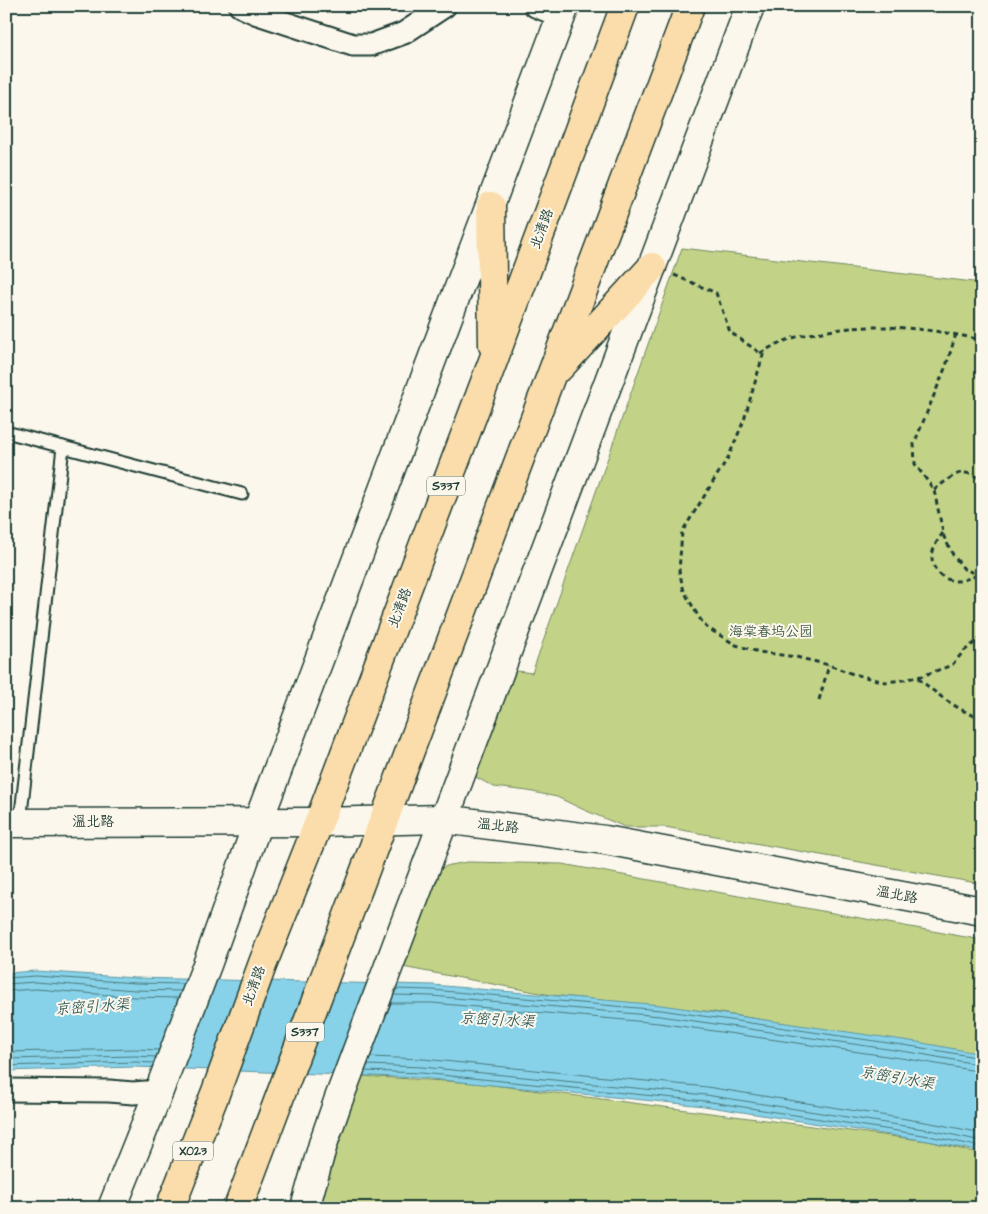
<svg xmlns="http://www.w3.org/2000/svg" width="988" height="1214" font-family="'Architects Daughter','LXGW WenKai TC',sans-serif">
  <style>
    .green { fill: #c2d387; stroke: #70885e }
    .water { fill: #88d2e9; stroke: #5e96a1 }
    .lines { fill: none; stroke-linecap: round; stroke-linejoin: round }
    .shore { stroke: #49797c; stroke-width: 1 }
    .lane-casing { stroke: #1f3d34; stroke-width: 15 }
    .street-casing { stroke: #1f3d34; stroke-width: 25 }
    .secondary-casing { stroke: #1f3d34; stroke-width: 31 }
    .primary-casing { stroke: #1f3d34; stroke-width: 31 }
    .path { stroke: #1f3d34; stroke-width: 3; stroke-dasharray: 5 4; stroke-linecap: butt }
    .lane { stroke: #fbf7ec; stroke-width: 11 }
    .street { stroke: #fbf7ec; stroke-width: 21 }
    .secondary { stroke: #fbf7ec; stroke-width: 28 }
    .primary { stroke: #fbddab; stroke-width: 28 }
    .labels { text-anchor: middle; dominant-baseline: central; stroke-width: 4; stroke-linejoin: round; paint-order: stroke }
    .shield { fill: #fbf7ec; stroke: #61756b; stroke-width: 1 }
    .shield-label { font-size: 12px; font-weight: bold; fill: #1f3d34 }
    .street-label { font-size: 14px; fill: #1f3d34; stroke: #fbf7ec }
    .park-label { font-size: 14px; fill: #405b45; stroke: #fbf7ec }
    .water-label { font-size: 15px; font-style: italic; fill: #345b58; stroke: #fbf7ec }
  </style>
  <rect width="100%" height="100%" fill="#fbf7ec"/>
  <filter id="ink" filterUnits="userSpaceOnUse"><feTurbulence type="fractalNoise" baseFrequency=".02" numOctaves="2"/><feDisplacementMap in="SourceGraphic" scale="10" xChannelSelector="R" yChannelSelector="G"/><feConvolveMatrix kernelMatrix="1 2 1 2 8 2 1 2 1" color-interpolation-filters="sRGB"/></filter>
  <g filter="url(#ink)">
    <!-- green -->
    <g class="green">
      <path d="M682,248L982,283V884L665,827H625L582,809L557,797L528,791L494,787L472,775L510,670L532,673Z"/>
      <path d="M468,862L562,864L982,940V1055L714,1012L551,995L397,966L436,870L450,865Z"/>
      <path d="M361,1076L477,1083L928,1141L982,1154V1208H318Z"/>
    </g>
    <!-- water -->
    <path class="water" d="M36,971L135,978L433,985L661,1005L917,1042L982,1054V1152L928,1141L704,1106L421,1078L135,1067L6,1071V973Z"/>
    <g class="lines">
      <!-- shore -->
      <g class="shore">
        <path d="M6,978L36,976L135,983L183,984"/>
        <path d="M6,984L36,982L135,990L181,991"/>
        <path d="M396,989L432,990L661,1010L916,1047L982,1058"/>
        <path d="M6,991L36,989L134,997L178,998"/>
        <path d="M394,995L432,996L660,1016L915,1053L982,1065"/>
        <path d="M391,1003H432L659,1023L914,1060L982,1072"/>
        <path d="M6,1052L135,1049L159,1050"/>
        <path d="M370,1057L423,1059L707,1087L931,1123L982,1133"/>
        <path d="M6,1059L135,1056L156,1057"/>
        <path d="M368,1065L422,1067L706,1095L930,1130L982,1141"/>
        <path d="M6,1066L135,1062L154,1063"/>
        <path d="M365,1071L421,1073L705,1101L929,1136L982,1147"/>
      </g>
      <defs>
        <g id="lane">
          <path d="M6,432L242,494"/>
          <path d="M20,822L63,447"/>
        </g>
        <g id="street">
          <path d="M240,6L255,13L353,45H371L404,33L445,6"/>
          <path d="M535,6L562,17"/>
          <path d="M6,1090L109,1091L133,1093L159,1091"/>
        </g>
        <g id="secondary">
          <path d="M6,823L319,822L443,819L605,840L982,911"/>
          <path d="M112,1208L159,1091L208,962L258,822L565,6"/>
          <path d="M305,1208L323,1144L338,1101L750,6"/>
        </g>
        <g id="primary">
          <path d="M491,206L493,345"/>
          <path d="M560,367L652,267"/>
          <path d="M170,1208L215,1094L263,963L319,822L493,361L625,6"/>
          <path d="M238,1208L690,6"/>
        </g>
      </defs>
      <!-- lane casing -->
      <use href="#lane" class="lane-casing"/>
      <!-- street casing -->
      <use href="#street" class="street-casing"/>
      <!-- secondary casing -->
      <use href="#secondary" class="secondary-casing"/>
      <!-- primary casing -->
      <use href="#primary" class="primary-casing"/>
      <!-- path -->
      <g class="path">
        <path d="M674,275L716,293L730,332L763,355L744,420L729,456L682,532L679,571L684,591L698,616L706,627L736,645L759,652L796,657L829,665L850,673L885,682L903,680L922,676L952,665L964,651L982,637"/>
        <path d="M956,334L946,366L914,444L915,464L934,490L944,537L953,555L964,569L982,576"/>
        <path d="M760,353C768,349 776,344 785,341C796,336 809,334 822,332C876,322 928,328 982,340"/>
        <path d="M934,490C942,484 958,470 966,473C972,474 976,477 982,479"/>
        <path d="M943,533C938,539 932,549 932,558C932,570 944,581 956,581C963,581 972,577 979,575"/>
        <path d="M918,678C939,696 956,709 982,719"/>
        <path d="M819,700L829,665"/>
      </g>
      <!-- lane -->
      <use href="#lane" class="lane"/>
      <!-- street -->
      <use href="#street" class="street"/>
      <!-- secondary -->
      <use href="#secondary" class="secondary"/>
      <!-- primary -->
      <use href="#primary" class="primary"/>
    </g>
  </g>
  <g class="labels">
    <!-- shield labels -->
    <g class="shield">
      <rect x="427" y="476.5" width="38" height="19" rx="4"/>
      <rect x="286" y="1022.5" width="38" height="19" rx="4"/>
      <rect x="173" y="1141.5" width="40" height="19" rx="4"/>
    </g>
    <g class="shield-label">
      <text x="446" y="486">S337</text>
      <text x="305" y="1032">S337</text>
      <text x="193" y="1151">X023</text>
    </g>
    <!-- street labels -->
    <g class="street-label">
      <text transform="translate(542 229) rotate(-70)">北清路</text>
      <text transform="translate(400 608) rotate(-69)">北清路</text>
      <text x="93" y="822">温北路</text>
      <text transform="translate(498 826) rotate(7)">温北路</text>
      <text transform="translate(897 895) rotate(11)">温北路</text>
      <text transform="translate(254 986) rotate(-70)">北清路</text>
    </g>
    <!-- park labels -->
    <g class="park-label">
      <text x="771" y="632">海棠春坞公园</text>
    </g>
    <!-- water labels -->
    <g class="water-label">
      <text transform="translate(92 1007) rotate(-4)">京密引水渠</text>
      <text transform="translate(497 1020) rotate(3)">京密引水渠</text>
      <text transform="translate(897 1078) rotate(10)">京密引水渠</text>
    </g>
  </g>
  <!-- margin -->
  <rect width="988" height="1214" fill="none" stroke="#fbf7ec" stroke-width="25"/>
  <rect x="12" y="12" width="963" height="1189" fill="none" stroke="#1f3d34" stroke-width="2" filter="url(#ink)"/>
</svg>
